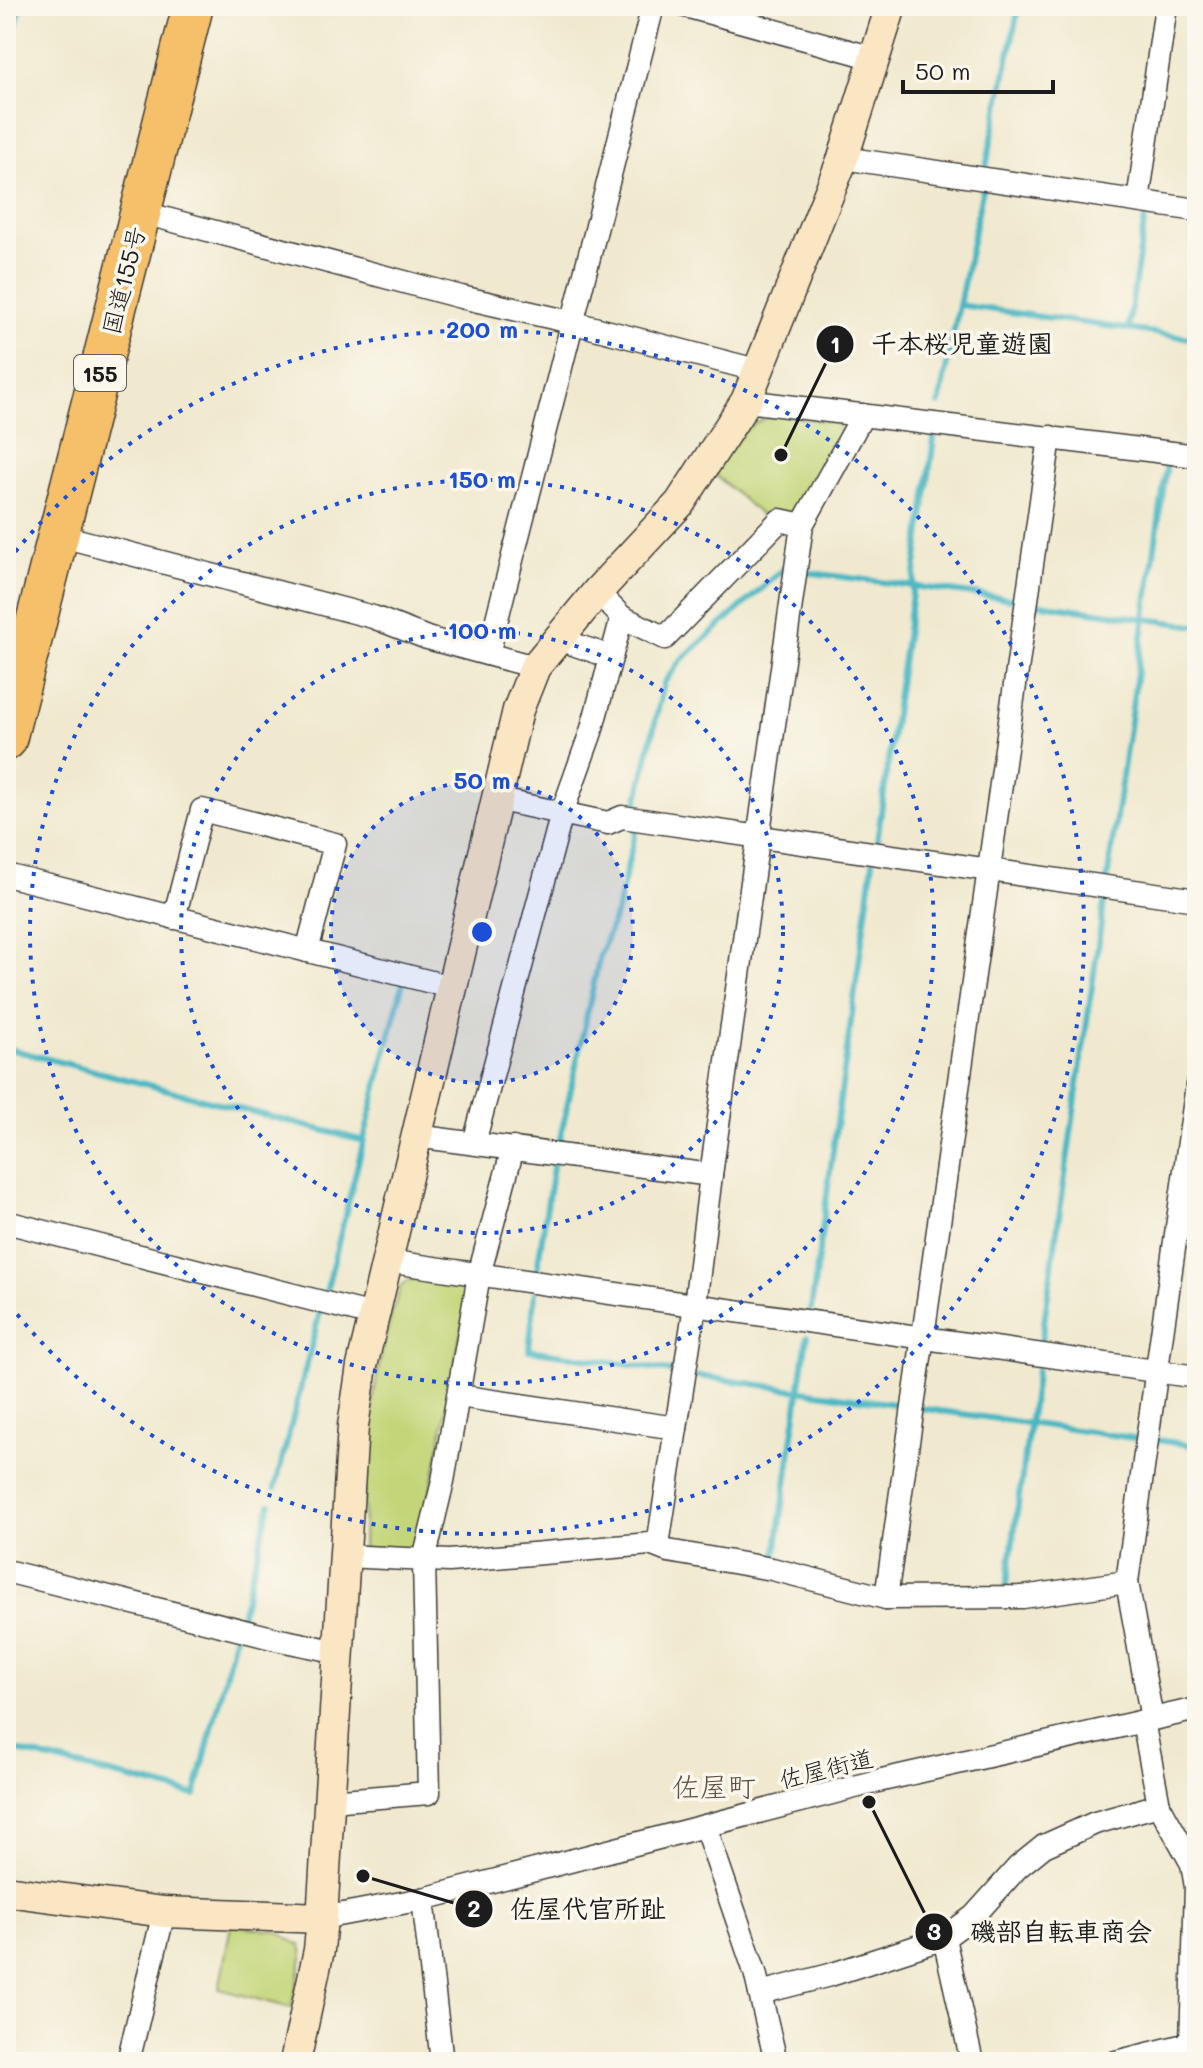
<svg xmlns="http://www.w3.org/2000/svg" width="1203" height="2068" font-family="Mali,'Klee One',sans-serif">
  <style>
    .green { fill: #c3d578; stroke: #70784a; stroke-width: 2 }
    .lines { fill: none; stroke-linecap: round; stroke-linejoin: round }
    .stream { stroke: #49b7c3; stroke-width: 6 }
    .street-casing { stroke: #3c3b37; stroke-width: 25 }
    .secondary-casing { stroke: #3c3b37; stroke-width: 33 }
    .highway-casing { stroke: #3c3b37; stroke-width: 43 }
    .street { stroke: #fff; stroke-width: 22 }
    .secondary { stroke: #fbe6c4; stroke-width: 30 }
    .highway { stroke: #f6c06b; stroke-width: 40 }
    .ring { fill: none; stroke: #1d4ed8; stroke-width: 4; stroke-dasharray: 4 8 }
    .labels { text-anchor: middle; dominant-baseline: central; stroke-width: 7; stroke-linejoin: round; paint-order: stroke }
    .shield { fill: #fbf7ec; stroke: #5f5e5a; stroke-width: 2 }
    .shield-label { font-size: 22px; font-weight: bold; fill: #1c1c1c }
    .street-label { font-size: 24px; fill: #1c1c1c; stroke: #fbf7ec }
    .quarter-label { font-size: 28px; fill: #604e42; stroke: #fbf7ec }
    .centre { fill: #1d4ed8; stroke: #fbf7ec; stroke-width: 4 }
    .ring-label { font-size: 24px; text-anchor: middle; font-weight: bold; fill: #1d4ed8; stroke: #fbf7ec; stroke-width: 7; stroke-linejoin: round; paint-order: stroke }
    .leader { fill: none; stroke: #1c1c1c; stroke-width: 3 }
    .callout-dot { fill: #1c1c1c; stroke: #fbf7ec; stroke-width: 3 }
    .mark-label { font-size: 24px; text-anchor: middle; font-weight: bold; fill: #fff }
    .callout-label { font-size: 26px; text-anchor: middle; font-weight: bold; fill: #1c1c1c; stroke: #fbf7ec; stroke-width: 7; stroke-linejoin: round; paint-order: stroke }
  </style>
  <rect width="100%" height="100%" fill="#fbf7ec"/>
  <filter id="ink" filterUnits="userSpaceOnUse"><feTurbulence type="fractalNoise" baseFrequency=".0125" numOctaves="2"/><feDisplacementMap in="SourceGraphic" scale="16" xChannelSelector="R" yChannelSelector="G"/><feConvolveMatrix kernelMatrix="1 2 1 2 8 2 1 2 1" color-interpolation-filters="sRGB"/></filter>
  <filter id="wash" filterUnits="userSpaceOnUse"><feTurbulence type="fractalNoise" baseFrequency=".006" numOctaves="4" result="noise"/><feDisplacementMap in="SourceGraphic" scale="32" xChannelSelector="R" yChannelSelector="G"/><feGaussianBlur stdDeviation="1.8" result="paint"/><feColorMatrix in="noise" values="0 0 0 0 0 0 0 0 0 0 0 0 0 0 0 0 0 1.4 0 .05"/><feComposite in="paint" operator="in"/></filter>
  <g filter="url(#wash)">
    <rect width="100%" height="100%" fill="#f0e9cf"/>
    <!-- green -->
    <g class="green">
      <path d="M779,415L836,423L845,438L805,512L766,520L713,473C732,447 745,419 779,415Z"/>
      <path d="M421,1278L462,1286L467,1299L436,1465L418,1541L412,1553L363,1549C364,1459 371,1371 401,1286L409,1280Z"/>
      <path d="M231,1925L276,1931L301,1946L303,1954L291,2008L219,1989Z"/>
    </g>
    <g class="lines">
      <!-- stream -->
      <g class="stream">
        <path d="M6,64L21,6"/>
        <path d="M985,172L1019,6"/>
        <path d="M959,305L1197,339"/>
        <path d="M1128,329L1146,210"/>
        <path d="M939,404L983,187"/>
        <path d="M805,572L1019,600"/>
        <path d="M1033,603L1197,626"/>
        <path d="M635,812L664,683L681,660L785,568L790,569"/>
        <path d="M876,848L935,432"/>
        <path d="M1107,881L1167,463"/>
        <path d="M6,1048L364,1141"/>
        <path d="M558,1148L600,955L617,911L637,825"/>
        <path d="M537,1270L554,1160"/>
        <path d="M535,1293L529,1350L678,1372"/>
        <path d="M325,1296L403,982"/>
        <path d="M811,1309L873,862"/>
        <path d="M1041,1343L1105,896"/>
        <path d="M698,1376L909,1406"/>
        <path d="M919,1408L1141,1439"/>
        <path d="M1157,1440L1197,1446"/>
        <path d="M275,1488L321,1308"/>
        <path d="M775,1561L807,1337"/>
        <path d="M1006,1591L1037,1369"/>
        <path d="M239,1624L270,1504"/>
        <path d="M6,1748L195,1795L235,1637"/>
      </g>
    </g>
  </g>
  <g filter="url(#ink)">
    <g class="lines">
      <defs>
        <g id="street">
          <path d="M685,6L874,58"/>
          <path d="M843,158L1197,210"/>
          <path d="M1138,201L1166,6"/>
          <path d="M140,212L461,297L571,322L760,371"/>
          <path d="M746,401L1197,456"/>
          <path d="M58,535L373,617L427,638L535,667"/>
          <path d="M597,592L622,617L665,638L780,520L802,525"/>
          <path d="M558,639L611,657"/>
          <path d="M488,654L653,6"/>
          <path d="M496,799L608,823L622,817L1197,900"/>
          <path d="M6,875L451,987"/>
          <path d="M174,918L202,810L335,844L307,951"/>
          <path d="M416,1136L711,1175"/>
          <path d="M474,1143L562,813L591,732L622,617"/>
          <path d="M6,1222L373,1315"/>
          <path d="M386,1261L1197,1377"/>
          <path d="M459,1396L676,1428"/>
          <path d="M658,1545L695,1305L711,1175L802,525L863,415"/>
          <path d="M344,1556L449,1561L650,1544L668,1551L772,1569L886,1598L1023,1597L1127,1582"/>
          <path d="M6,1571L280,1640L339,1652"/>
          <path d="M886,1598L1050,437"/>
          <path d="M1152,1719L1127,1582L1197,1085"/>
          <path d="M1143,1721L1159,1805L1192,1864L1196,1887L1191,2043L1195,2062"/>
          <path d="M330,1801L429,1793L424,1560L443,1481L479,1275L513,1148"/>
          <path d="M705,1826L755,1972L776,2062"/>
          <path d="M423,1899L442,2062"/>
          <path d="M322,1918L423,1899L882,1780L1197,1709"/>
          <path d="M944,1938L972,2062"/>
          <path d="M760,1993L830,1975L944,1938L974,1916L1018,1867L1044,1846L1095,1823L1159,1805"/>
          <path d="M128,2062L164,1912"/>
          <path d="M1116,2062L1197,2042"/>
        </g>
        <g id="secondary">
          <path d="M6,1891L164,1912L322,1918"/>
          <path d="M295,2062L319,1950L322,1918L353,1426L362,1366L518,710L535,667L597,592L680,503L746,401L843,158L891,6"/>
        </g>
        <path id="highway" d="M6,740L193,6"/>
      </defs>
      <!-- street casing -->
      <use href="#street" class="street-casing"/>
      <!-- secondary casing -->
      <use href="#secondary" class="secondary-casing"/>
      <!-- highway casing -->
      <use href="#highway" class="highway-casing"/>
      <!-- street -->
      <use href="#street" class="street"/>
      <!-- secondary -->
      <use href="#secondary" class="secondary"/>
      <!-- highway -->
      <use href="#highway" class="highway"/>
    </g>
  </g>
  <!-- distance rings -->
  <circle cx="482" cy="932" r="151" fill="#1d4ed8" fill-opacity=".12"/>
  <g class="ring">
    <circle cx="482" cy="932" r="151"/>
    <circle cx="482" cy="932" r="301"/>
    <circle cx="482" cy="932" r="452"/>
    <path d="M8 561A602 602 0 1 1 8 1303"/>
  </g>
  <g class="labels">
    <!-- shield labels -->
    <rect class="shield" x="74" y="355" width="52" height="36" rx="6"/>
    <g class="shield-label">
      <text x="100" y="373">155</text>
    </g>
    <!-- street labels -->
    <g class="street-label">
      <text transform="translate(123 280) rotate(-76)">国道155号</text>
      <text transform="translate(826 1768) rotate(-14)">佐屋街道</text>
    </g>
    <!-- quarter labels -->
    <g class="quarter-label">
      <text x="714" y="1786">佐屋町</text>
    </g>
  </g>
  <circle cx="482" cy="932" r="12" class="centre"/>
  <g class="ring-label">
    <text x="482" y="338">200 m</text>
    <text x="482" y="488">150 m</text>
    <text x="482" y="639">100 m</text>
    <text x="482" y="789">50 m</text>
  </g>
  <!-- callouts -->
  <path class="leader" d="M781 455L835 344M363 1876L474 1909M869 1802L934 1932"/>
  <g class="callout-dot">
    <circle cx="781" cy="455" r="8"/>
    <circle cx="363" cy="1876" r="8"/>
    <circle cx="869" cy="1802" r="8"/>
    <circle cx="835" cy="344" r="20"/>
    <circle cx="474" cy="1909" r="20"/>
    <circle cx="934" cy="1932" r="20"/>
  </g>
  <g class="mark-label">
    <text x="835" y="353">1</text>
    <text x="474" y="1917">2</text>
    <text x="934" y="1940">3</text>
  </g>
  <g class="callout-label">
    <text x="962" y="353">千本桜児童遊園</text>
    <text x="588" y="1918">佐屋代官所趾</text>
    <text x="1061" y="1941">磯部自転車商会</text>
  </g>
  <!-- margin -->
  <rect width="1203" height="2068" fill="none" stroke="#fbf7ec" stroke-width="32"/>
  <!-- scale -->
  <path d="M903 80v12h150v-12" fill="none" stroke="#1c1c1c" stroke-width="4"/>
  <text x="915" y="80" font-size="24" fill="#1c1c1c" stroke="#fbf7ec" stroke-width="6" paint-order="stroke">50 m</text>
</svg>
